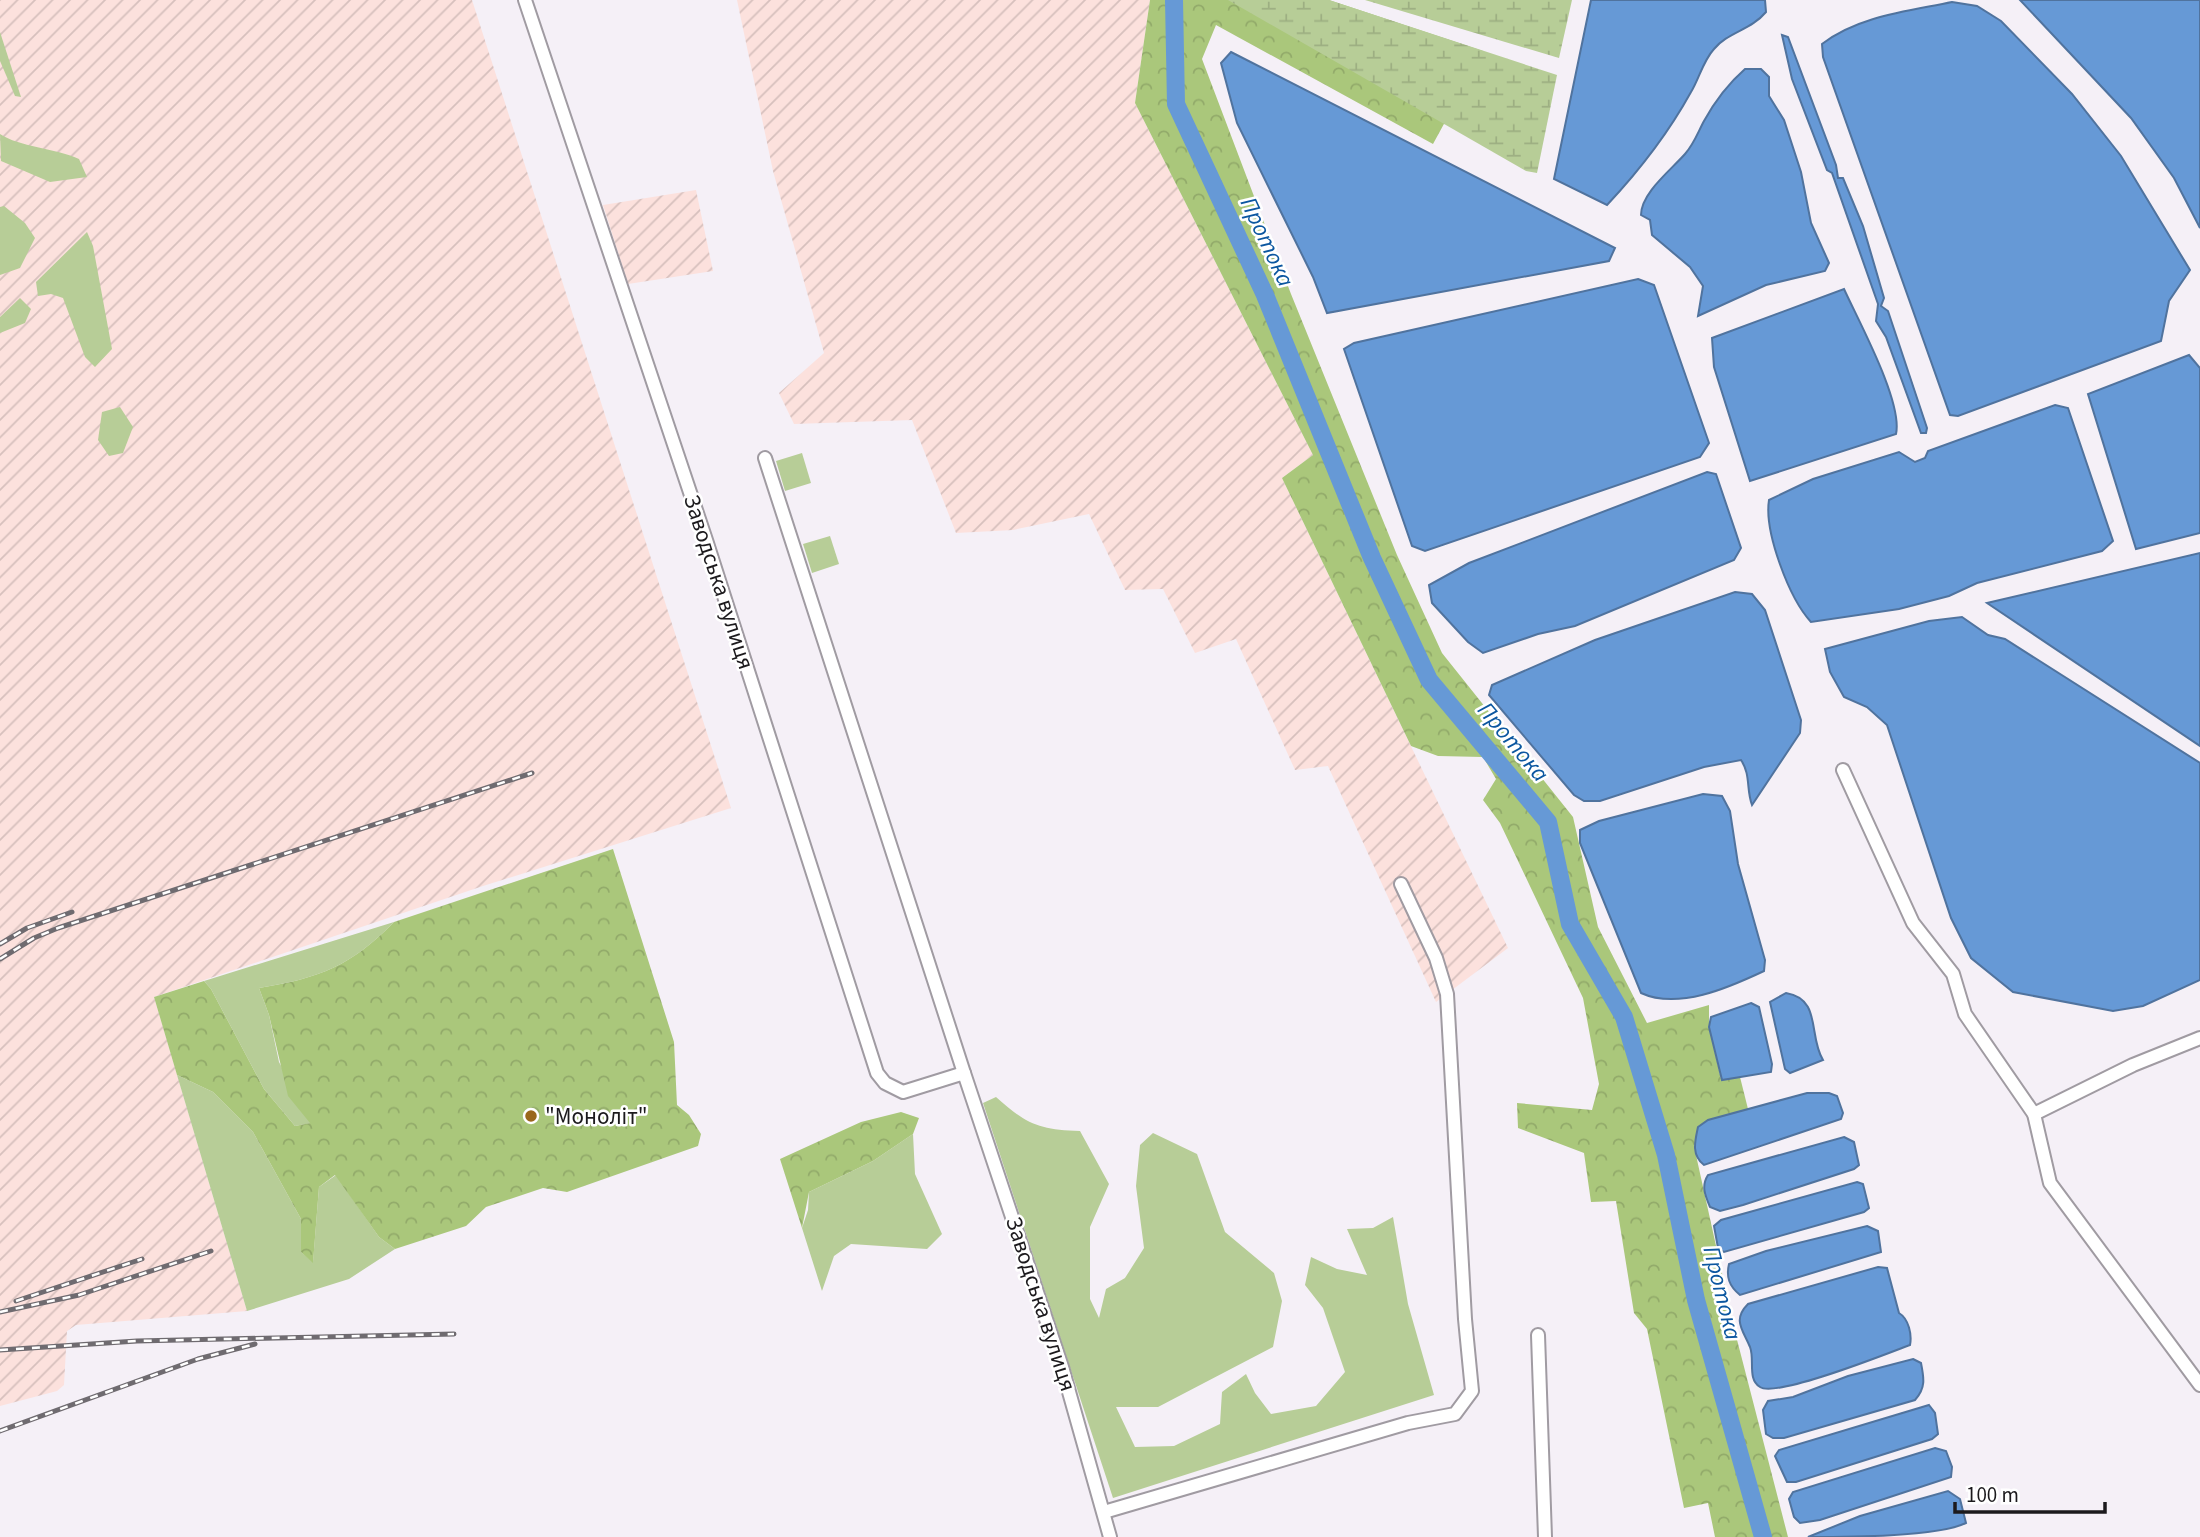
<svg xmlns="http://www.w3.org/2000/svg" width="2200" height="1537" font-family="'Source Sans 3',sans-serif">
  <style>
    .industrial { fill: url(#industrial-furrows) }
    .grass { fill: #b7cd97 }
    .forest { fill: url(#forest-crowns) }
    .wetland { fill: url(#wetland-marsh) }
    .water { fill: #6699d6; stroke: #50739e; stroke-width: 2 }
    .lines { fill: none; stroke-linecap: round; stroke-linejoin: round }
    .river { stroke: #6699d6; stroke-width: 18 }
    .minor-casing { stroke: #a09ba2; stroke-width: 16 }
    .minor { stroke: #fff; stroke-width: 12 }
    .rail-casing { stroke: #6f6b70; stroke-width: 5 }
    .rail { stroke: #fff; stroke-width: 2.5; stroke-dasharray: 8; stroke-linecap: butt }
    .poi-dot { fill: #9a671c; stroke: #fff; stroke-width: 2.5 }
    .labels { text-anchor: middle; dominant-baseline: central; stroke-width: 5; stroke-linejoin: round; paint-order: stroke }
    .street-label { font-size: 23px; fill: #1c1a1d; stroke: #fff }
    .poi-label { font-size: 23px; fill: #1c1a1d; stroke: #fff; text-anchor: start }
    .water-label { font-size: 24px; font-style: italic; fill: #0c57a0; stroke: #fff }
  </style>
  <defs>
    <pattern id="industrial-furrows" width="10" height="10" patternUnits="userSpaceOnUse" patternTransform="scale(1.75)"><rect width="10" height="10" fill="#fce1dd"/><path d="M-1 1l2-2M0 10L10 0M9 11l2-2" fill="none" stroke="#d7c0bd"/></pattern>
    <pattern id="forest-crowns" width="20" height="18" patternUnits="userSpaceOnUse" patternTransform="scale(1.75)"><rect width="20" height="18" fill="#aac77b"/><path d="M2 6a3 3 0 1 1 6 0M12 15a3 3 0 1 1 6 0" fill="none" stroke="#92aa6a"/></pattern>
    <pattern id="wetland-marsh" width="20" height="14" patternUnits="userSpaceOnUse" patternTransform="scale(1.75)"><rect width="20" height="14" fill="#b7cd97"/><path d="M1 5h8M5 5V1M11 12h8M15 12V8" fill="none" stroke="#9daf82"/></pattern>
  </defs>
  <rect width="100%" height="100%" fill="#f5f0f7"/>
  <!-- industrial -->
  <g class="industrial">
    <path d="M0,0H472L731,808L483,886L154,997L247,1311L76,1325L67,1331L64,1385L57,1391L0,1406Z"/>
    <path d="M737,0H1150L1135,103L1313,455L1282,478L1508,948L1436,1002L1328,766L1295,770L1236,639L1195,653L1163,589L1125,590L1089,514L1013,530L956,533L912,420L794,424L779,393L824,353L773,171Z"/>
    <path d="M696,190L713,271L628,284L603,205Z"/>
  </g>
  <!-- grass -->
  <g class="grass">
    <path d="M0,32L21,97L15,96L0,61Z"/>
    <path d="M0,134C19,147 55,148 79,159L87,177L50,182L1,161Z"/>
    <path d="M4,206L25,223L35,238L20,268L0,275V207Z"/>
    <path d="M87,232L93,246L112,349L95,367L85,357L63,298L51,294L38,296L36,282Z"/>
    <path d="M20,298L31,309L25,323L0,333V317Z"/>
    <path d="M120,407L133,427L123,453L109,456L98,440L102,412Z"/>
    <path d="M802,453L811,483L785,491L776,461Z"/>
    <path d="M830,536L839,564L812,573L803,544Z"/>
    <path d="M394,922C351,966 320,978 259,988L269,1015L279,1062L311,1123L295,1126L264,1089L211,989L204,981Z"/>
    <path d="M177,1075L213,1092L253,1132L301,1219V1252L313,1262L319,1187L336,1175L379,1237L395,1249L349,1279L247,1311Z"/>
    <path d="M996,1097C1026,1124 1039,1130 1080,1131L1109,1184L1090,1227V1299L1099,1318L1106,1289L1125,1278L1144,1248L1136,1186L1140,1145L1153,1133L1197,1154L1225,1232L1274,1273L1282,1301L1273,1347L1158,1407H1116L1135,1447L1174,1446L1220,1424L1222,1392L1246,1374L1255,1393L1271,1414L1316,1406L1345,1372L1323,1308L1305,1285L1311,1257L1337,1269L1367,1275L1347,1229L1373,1228L1393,1217L1408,1304L1434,1395L1113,1498L983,1103Z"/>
    <path d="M913,1134L915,1174L942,1234L927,1249L851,1244L834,1256L822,1291L802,1228L808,1210L809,1192L873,1161Z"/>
  </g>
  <!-- forest -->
  <g class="forest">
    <path d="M1150,0H1329L1483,51L1461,110L1445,122L1433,144L1216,25L1202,59L1291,294L1397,555L1442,653L1573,817L1598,927L1647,1023L1709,1005V1027L1721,1079L1740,1077L1748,1109L1708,1120L1694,1146L1735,1332L1788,1537H1715L1708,1503L1684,1508L1647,1329L1634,1313L1616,1201L1591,1202L1584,1153L1518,1128L1517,1103L1592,1110L1599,1084L1583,998L1500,823L1483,800L1496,779L1483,757L1438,756L1411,746L1282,478L1313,455L1135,103Z"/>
    <path d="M613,849L674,1042L677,1105L689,1115L701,1134L698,1146L567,1192L543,1188L486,1207L466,1226L395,1249L379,1237L335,1175L319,1187L313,1263L301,1252V1219L253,1132L213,1092L177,1075L154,997L204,981L211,989L264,1089L295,1126L310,1123L288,1096L269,1015L259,988C320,978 351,966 394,922Z"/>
    <path d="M901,1112L919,1118L913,1134L873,1161L809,1192L802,1228L780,1159L861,1122Z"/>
  </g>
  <!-- wetland -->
  <g class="wetland">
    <path d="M1228,0H1329L1557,75L1537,173L1526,171Z"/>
    <path d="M1365,0H1572L1559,58Z"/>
  </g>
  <!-- water -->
  <g class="water">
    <path d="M1591,0H1765L1766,12C1751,30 1728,32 1714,49C1703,61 1699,79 1691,92C1669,132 1638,172 1607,205L1554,179Z"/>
    <path d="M2020,0H2200V228L2174,178L2131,118Z"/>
    <path d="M1952,2L1977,6L2001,21L2072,94L2121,156L2190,270L2169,301L2161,341L1958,416L1950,415L1823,57L1822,44C1858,16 1909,11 1952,2Z"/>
    <path d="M1782,35L1788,37L1836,165L1838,178H1843L1863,226L1884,298L1881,306L1888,311L1927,428L1926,433H1921L1886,337L1876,321L1878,304L1832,173L1827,170L1792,79Z"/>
    <path d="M1231,52L1615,248L1609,261L1327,313L1313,277L1237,123L1221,63Z"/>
    <path d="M1745,69H1761L1769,77V96L1784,120L1801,172L1811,223L1829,263L1825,271L1766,285L1698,316L1703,286L1690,267L1652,235L1650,220L1641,215C1641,193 1671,170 1685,154C1694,144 1698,132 1704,121C1715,101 1729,83 1745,69Z"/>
    <path d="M1638,279L1654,285L1709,443L1700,457L1425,551L1412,546L1344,349L1354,343Z"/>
    <path d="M1844,289C1859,322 1903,402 1896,434L1750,481L1714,367L1712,338Z"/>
    <path d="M2189,355L2200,368V533L2136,549L2088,394Z"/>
    <path d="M2055,405L2068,408L2113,541L2102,551L1977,583L1949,596L1899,609L1811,622C1789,598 1764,532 1769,500L1813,479L1899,452L1915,462L1925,458L1928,451Z"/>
    <path d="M1707,472L1716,474L1741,548L1734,560L1575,626L1538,634L1483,653L1468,642L1432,603L1429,585L1469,563Z"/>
    <path d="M2200,553V746L1987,603Z"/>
    <path d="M1735,592L1752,594L1765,610L1801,720L1800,733L1752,805C1746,789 1751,775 1741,760L1704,767L1600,801H1584L1574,795L1489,695L1492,685L1595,640Z"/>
    <path d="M1962,617L1988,635L2005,639L2200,763V980L2143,1006L2113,1011L2013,992L1971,958L1951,918L1887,725L1867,707L1844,697L1830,672L1825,649L1929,621Z"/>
    <path d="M1703,794L1722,796L1730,811L1738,864L1765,960L1764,971C1728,988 1678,1010 1641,993L1580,843V830L1599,821Z"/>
    <path d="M1786,993C1822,999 1808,1036 1823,1060L1790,1073L1785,1069L1770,1002Z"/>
    <path d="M1751,1003L1759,1007L1772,1064L1771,1072L1722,1080L1709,1027L1711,1017Z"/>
    <path d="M1807,1093H1829L1837,1096L1843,1113L1841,1119L1704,1165C1691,1155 1695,1141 1698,1127L1708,1120Z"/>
    <path d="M1844,1137L1854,1142L1859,1165L1854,1169L1743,1205L1720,1211L1710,1207C1705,1195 1701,1186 1708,1175Z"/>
    <path d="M1857,1182L1863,1184L1869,1208L1864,1212L1724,1252L1718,1248L1714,1226L1721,1220Z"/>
    <path d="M1867,1226L1878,1231L1881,1252L1740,1295C1729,1286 1726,1277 1729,1264L1766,1251Z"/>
    <path d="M1878,1267L1887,1268L1899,1313C1909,1319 1912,1335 1910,1345C1886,1354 1776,1398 1760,1387C1747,1379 1755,1360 1750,1347C1743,1330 1732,1320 1748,1304Z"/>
    <path d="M1913,1359L1921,1363C1924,1378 1926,1388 1915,1400L1784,1438H1773L1766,1434L1763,1410L1768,1401L1793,1397L1848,1376Z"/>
    <path d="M1929,1405L1935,1413L1938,1434L1932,1439L1796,1482H1787L1775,1456L1779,1450Z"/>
    <path d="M1935,1448L1946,1451L1952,1467L1951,1477L1820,1520L1800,1523L1794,1517L1789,1499L1793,1492Z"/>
    <path d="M1948,1491L1960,1499L1966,1523C1937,1537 1847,1537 1808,1537L1860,1516Z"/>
  </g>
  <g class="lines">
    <!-- river -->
    <path class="river" d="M1174,0L1176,104L1265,295L1372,558L1429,680L1548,822L1570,924L1624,1017L1666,1155L1696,1300L1763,1537"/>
    <defs>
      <g id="minor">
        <path d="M525,0L706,540L877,1073L885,1083L903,1092L964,1073L1062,1367L1110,1537"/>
        <path d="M765,458L964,1073"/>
        <path d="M1843,770L1913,923L1953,974L1965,1014L2034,1114L2050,1183L2200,1385"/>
        <path d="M2034,1114L2133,1065L2200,1038"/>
        <path d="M1538,1335L1545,1537"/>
        <path d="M1104,1512L1408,1423L1455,1414L1472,1391L1465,1319L1447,994L1436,958L1401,884"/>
      </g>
    </defs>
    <!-- minor casing -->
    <use href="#minor" class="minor-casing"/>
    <!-- minor -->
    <use href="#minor" class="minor"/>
    <defs>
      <g id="rail">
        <path d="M0,944L27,928L72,912"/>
        <path d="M0,959L34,938L58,928L532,773"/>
        <path d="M16,1301L142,1259"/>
        <path d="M0,1312L79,1295L211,1251"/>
        <path d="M0,1350L137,1341L454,1334"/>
        <path d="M0,1431L198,1359L255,1344"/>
      </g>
    </defs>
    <!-- rail casing -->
    <use href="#rail" class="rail-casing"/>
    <!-- rail -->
    <use href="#rail" class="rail"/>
  </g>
  <!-- markers -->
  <circle class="poi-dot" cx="531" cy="1116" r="7"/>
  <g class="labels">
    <!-- street labels -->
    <g class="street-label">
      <text transform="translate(719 582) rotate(72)">Заводська вулиця</text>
      <text transform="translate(1041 1304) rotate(72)">Заводська вулиця</text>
    </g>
    <!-- poi labels -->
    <g class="poi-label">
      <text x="545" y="1116">"Моноліт"</text>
    </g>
    <!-- water labels -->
    <g class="water-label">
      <text transform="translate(1267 242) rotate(65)">Протока</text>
      <text transform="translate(1513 742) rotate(50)">Протока</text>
      <text transform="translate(1722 1293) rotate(76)">Протока</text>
    </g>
  </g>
  <!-- scale -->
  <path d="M1955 1502v10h150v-10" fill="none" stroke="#1c1a1d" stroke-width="3.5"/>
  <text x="1966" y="1502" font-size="21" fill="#1c1a1d" stroke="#ffffff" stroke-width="5" paint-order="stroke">100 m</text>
</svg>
